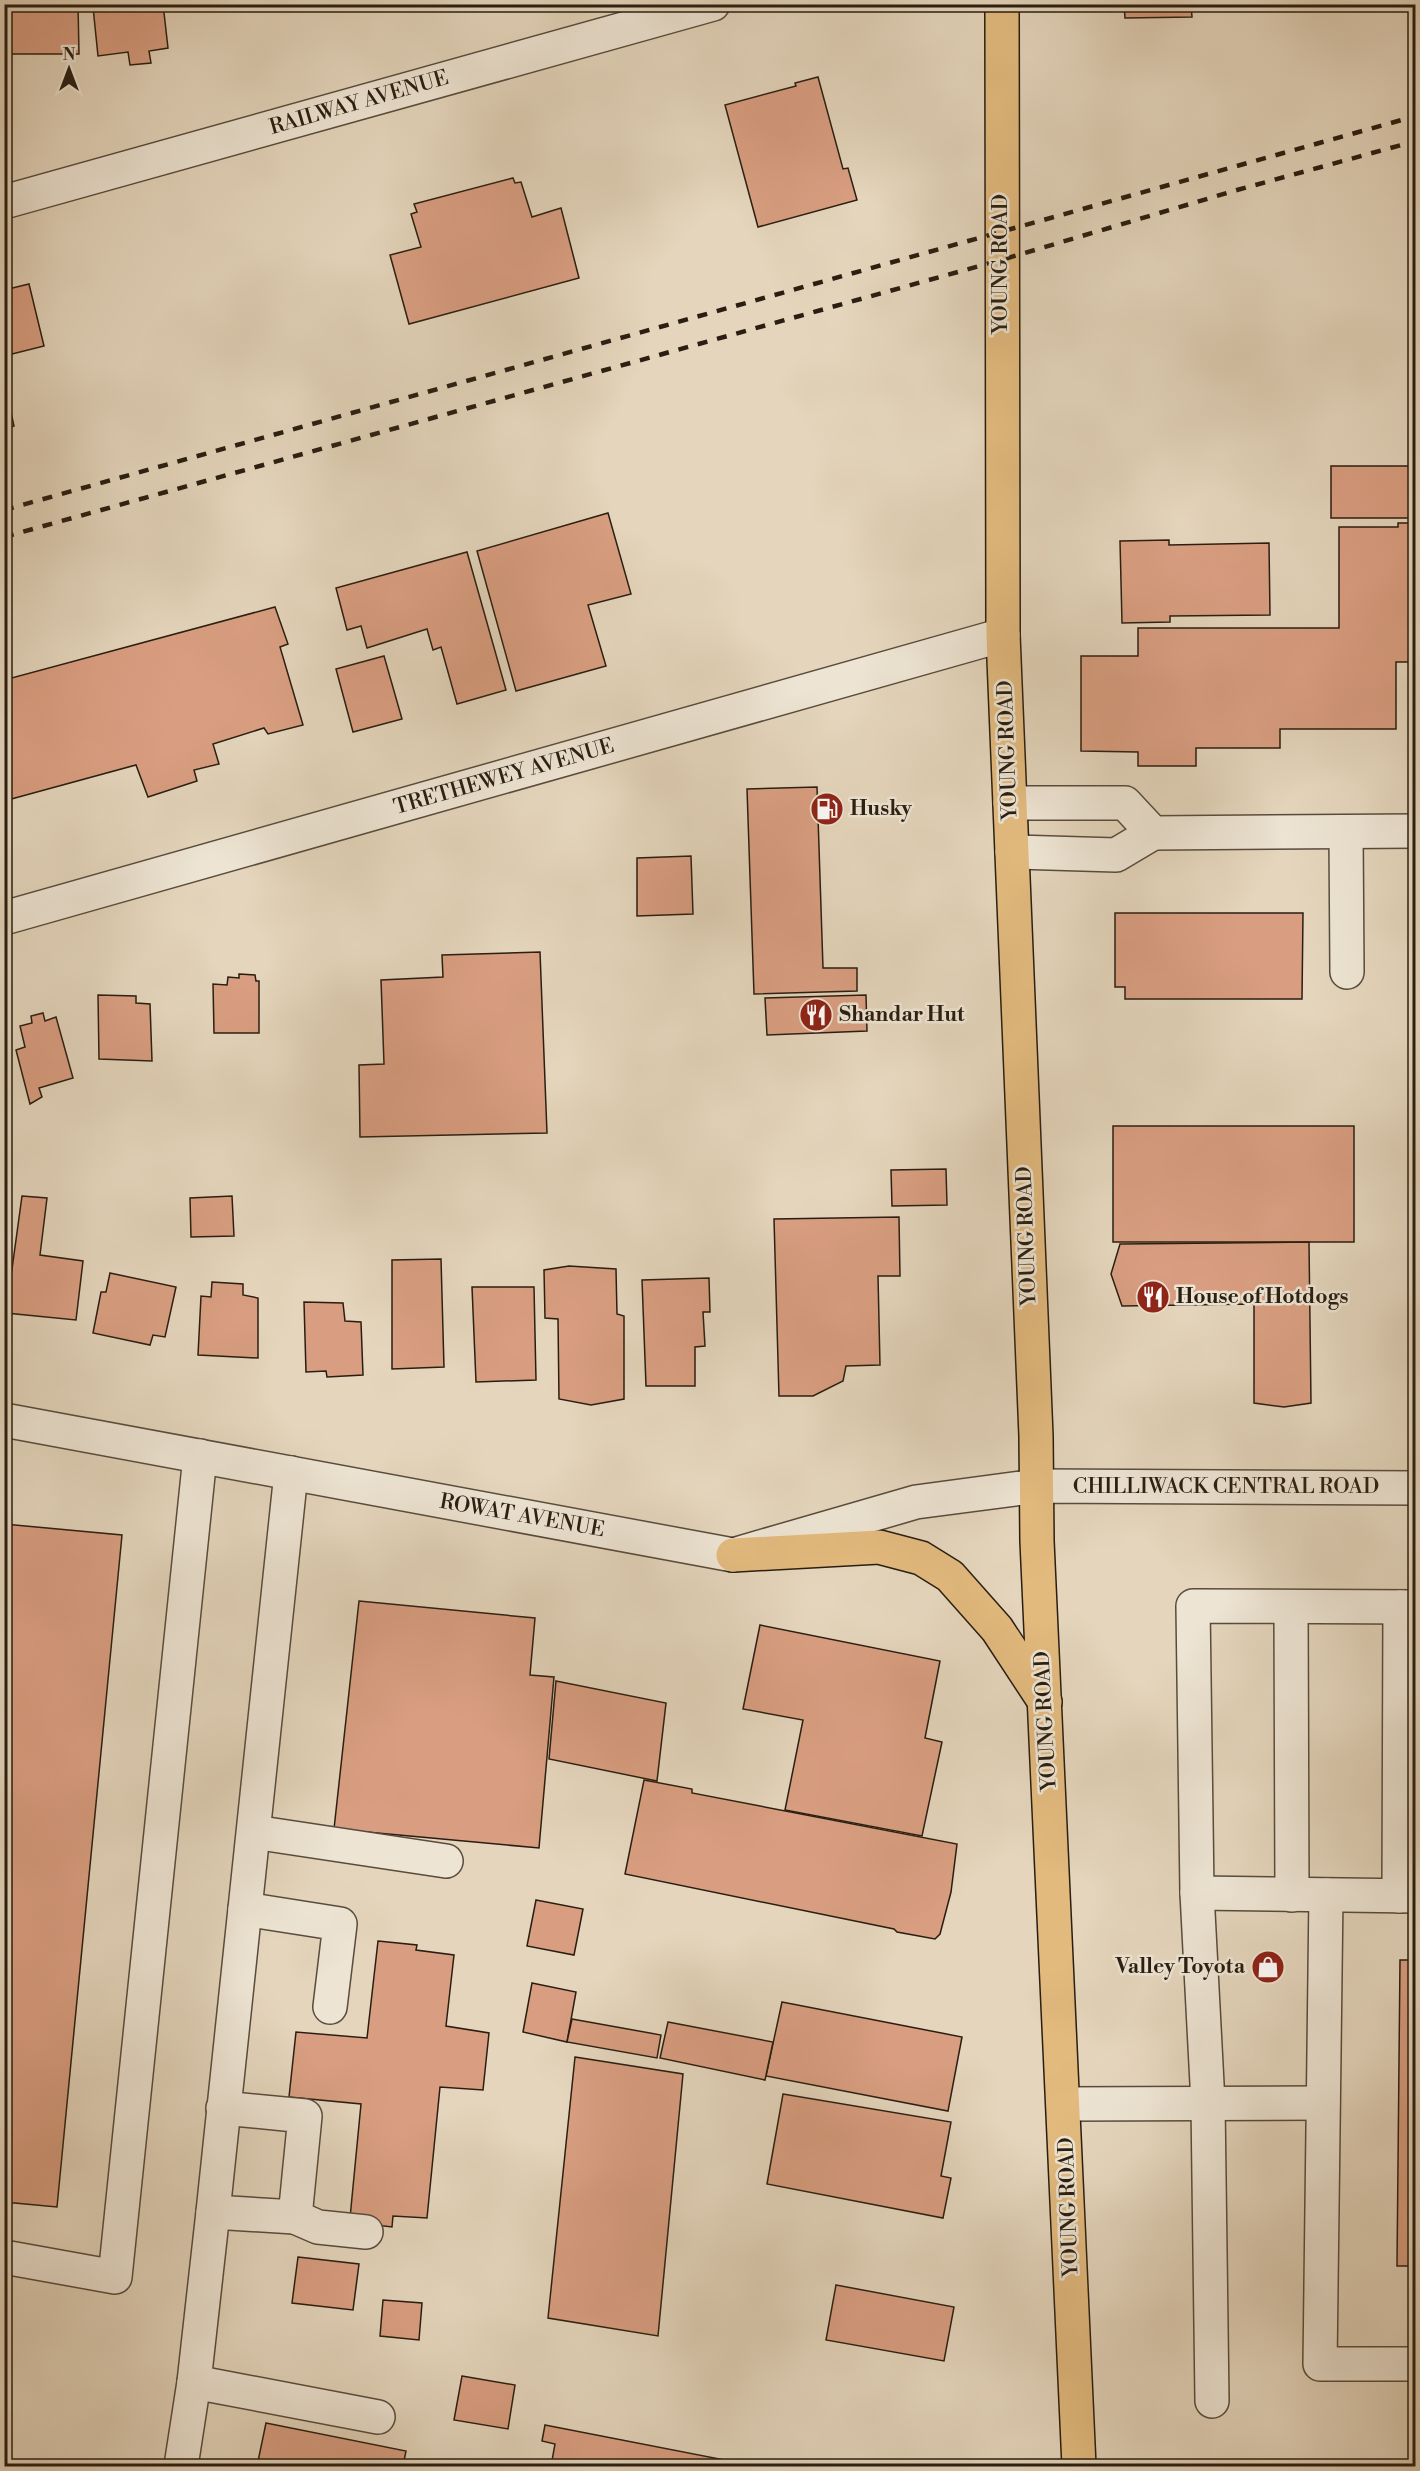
<svg xmlns="http://www.w3.org/2000/svg" width="1420" height="2471" font-family="'Libre Bodoni',serif">
  <style>
    .building { fill: #d99e81; stroke: #291e11; stroke-width: 1.5 }
    .lines { fill: none; stroke-linecap: round; stroke-linejoin: round }
    .minor-casing { stroke: #584c3c; stroke-width: 36 }
    .major-casing { stroke: #291e11; stroke-width: 36 }
    .minor { stroke: #ede4d3; stroke-width: 33 }
    .major { stroke: #e2ba7e; stroke-width: 33 }
    .rail { stroke: #291e11; stroke-width: 4.5; stroke-dasharray: 10 10; stroke-linecap: butt }
    .labels { text-anchor: middle; dominant-baseline: central; stroke-width: 5; stroke-linejoin: round; paint-order: stroke }
    .street-label { font-size: 21px; fill: #291e11; stroke: #ede4d3 }
    .poi-label { font-size: 21px; font-weight: bold; fill: #291e11; stroke: #ede4d3; text-anchor: start }
  </style>
  <rect width="100%" height="100%" fill="#e4d5bc"/>
  <filter id="stains"><feTurbulence type="fractalNoise" baseFrequency=".00333" numOctaves="4"/><feColorMatrix values="0 0 0 0 .2 0 0 0 0 .09 0 0 0 0 .02 0 0 0 .5 -.17"/></filter>
  <radialGradient id="worn" r=".72"><stop offset=".6" stop-color="#630" stop-opacity="0"/><stop offset="1" stop-color="#630" stop-opacity=".3"/></radialGradient>
  <!-- building -->
  <g class="building">
    <path d="M4,4H78L79,54H4Z"/>
    <path d="M110,4H163L168,48L149,51L151,63L130,65L128,52L98,56L93,7Z"/>
    <path d="M1124,4H1191L1192,17L1125,18Z"/>
    <path d="M818,77L843,169L848,168L857,200L758,227L725,105L796,86L795,83Z"/>
    <path d="M513,178L515,183L521,182L532,217L561,208L579,278L409,324L390,255L421,247L411,214L417,212L414,204Z"/>
    <path d="M29,284L44,346L4,356V290Z"/>
    <path d="M5,385L14,426L4,429V385Z"/>
    <rect x="1331" y="466" width="85" height="52"/>
    <path d="M608,513L631,594L588,605L606,666L516,691L477,551Z"/>
    <path d="M1398,523H1416V662H1396V729H1280V748H1196V766H1138V752L1081,751V656H1138V628H1339V527H1398Z"/>
    <path d="M1169,540V545L1269,543L1270,615L1170,616V622L1122,623L1120,541Z"/>
    <path d="M467,552L506,690L457,704L441,647L433,650L427,629L367,648L361,626L347,630L336,588Z"/>
    <path d="M275,607L288,644L280,647L303,725L268,734L264,728L213,744L219,764L194,770L197,781L148,797L136,765L4,801V680Z"/>
    <path d="M384,656L402,719L353,732L336,669Z"/>
    <path d="M817,787L823,968H857V991L754,994L747,789Z"/>
    <path d="M691,856L693,914L637,916V858Z"/>
    <path d="M1115,913H1303L1302,999H1125V987H1115Z"/>
    <path d="M540,952L547,1133L360,1137L359,1065L384,1064L381,980L443,977L442,955Z"/>
    <path d="M239,974L255,975L256,981H259V1033H214L213,984L227,985L228,977L239,978Z"/>
    <path d="M98,995L136,996V1003L150,1004L152,1061L99,1059Z"/>
    <path d="M866,995L867,1031L767,1035L765,998Z"/>
    <path d="M43,1013L45,1021L56,1017L73,1078L39,1088L42,1097L30,1104L16,1050L25,1047L20,1026L32,1023L31,1016Z"/>
    <rect x="1113" y="1126" width="241" height="116"/>
    <path d="M946,1169L947,1205L892,1206L891,1170Z"/>
    <path d="M22,1196L47,1198L40,1255L83,1261L76,1320L6,1313Z"/>
    <path d="M232,1196L234,1236L191,1237L190,1198Z"/>
    <path d="M899,1217L900,1276H878L880,1365L846,1366L843,1381L813,1396H779L774,1219Z"/>
    <path d="M1309,1242L1311,1403L1284,1407L1254,1403V1304L1122,1306L1111,1274L1120,1244Z"/>
    <path d="M441,1259L444,1367L392,1369V1260Z"/>
    <path d="M569,1266L616,1269L617,1314L624,1316V1399L591,1405L559,1399L558,1319L545,1318L544,1270Z"/>
    <path d="M110,1273L176,1287L165,1337L153,1335L150,1345L93,1333L101,1292H106Z"/>
    <path d="M709,1278L710,1312H703L705,1346L695,1347V1386H646L642,1280Z"/>
    <path d="M212,1282L243,1284V1295L258,1298V1358L198,1355L201,1296L211,1297Z"/>
    <path d="M472,1287H534L536,1380L476,1382Z"/>
    <path d="M304,1302L343,1303L345,1321L361,1322L363,1375L327,1377L326,1371L306,1372Z"/>
    <path d="M4,1524L122,1535L57,2207L4,2202Z"/>
    <path d="M359,1601L535,1618L530,1675L554,1677L539,1848L334,1829Z"/>
    <path d="M760,1625L940,1661L925,1738L942,1742L922,1836L785,1810L803,1720L743,1709Z"/>
    <path d="M556,1681L666,1703L657,1781L549,1759Z"/>
    <path d="M644,1780L692,1789V1793L957,1844L951,1892L940,1934L935,1939L897,1932L894,1929L625,1874Z"/>
    <path d="M536,1900L583,1909L574,1955L527,1946Z"/>
    <path d="M378,1941L417,1945L416,1950L454,1955L446,2026L489,2033L483,2090L440,2087L427,2218L393,2216L392,2227L367,2224L350,2218L361,2104L289,2097L296,2032L367,2038Z"/>
    <path d="M1400,1960H1416V2266H1397Z"/>
    <path d="M532,1983L576,1992L567,2042L523,2032Z"/>
    <path d="M782,2002L962,2037L948,2111L766,2076Z"/>
    <path d="M572,2019L661,2035L657,2058L567,2042Z"/>
    <path d="M668,2022L773,2042L765,2080L660,2058Z"/>
    <path d="M575,2057L683,2074L658,2336L548,2318Z"/>
    <path d="M783,2094L951,2122L941,2176L951,2178L943,2218L767,2184Z"/>
    <path d="M298,2257L359,2264L353,2310L292,2303Z"/>
    <path d="M836,2285L954,2307L944,2361L826,2340Z"/>
    <path d="M383,2300L422,2303L419,2340L380,2336Z"/>
    <path d="M462,2376L515,2385L508,2429L454,2420Z"/>
    <path d="M266,2423L406,2451L403,2466H257Z"/>
    <path d="M545,2425L735,2462L734,2466H551L555,2444L542,2441Z"/>
    <path d="M743,2461L774,2466H742Z"/>
  </g>
  <g class="lines">
    <defs>
      <g id="minor">
        <path d="M4,202L713,4"/>
        <path d="M1010,803H1125L1153,833L1416,831"/>
        <path d="M1346,832L1347,972"/>
        <path d="M1012,852L1116,855L1153,833"/>
        <path d="M4,918L1003,635"/>
        <path d="M4,1420L733,1555L916,1502L1037,1486L1416,1488"/>
        <path d="M1291,1607L1292,1895"/>
        <path d="M1416,1607L1193,1606L1197,1893L1416,1896"/>
        <path d="M254,1832L446,1861"/>
        <path d="M1197,1893L1208,2103L1212,2401"/>
        <path d="M1326,1895L1320,2364H1416"/>
        <path d="M1399,1896L1400,1607"/>
        <path d="M245,1909L340,1924L330,2007"/>
        <path d="M1065,2104L1323,2103"/>
        <path d="M213,2212L295,2217L305,2116L223,2108"/>
        <path d="M295,2217L318,2227L366,2232"/>
        <path d="M4,2257L115,2277L200,1456"/>
        <path d="M194,2382L378,2417"/>
        <path d="M181,2466L194,2382L213,2212L291,1473"/>
      </g>
      <g id="major">
        <path d="M1002,4L1003,635L1036,1436L1037,1541L1079,2466"/>
        <path d="M733,1555L879,1547L921,1558L950,1576L997,1629L1045,1702"/>
      </g>
    </defs>
    <!-- minor casing -->
    <use href="#minor" class="minor-casing"/>
    <!-- major casing -->
    <use href="#major" class="major-casing"/>
    <!-- minor -->
    <use href="#minor" class="minor"/>
    <!-- major -->
    <use href="#major" class="major"/>
    <!-- rail -->
    <g class="rail">
      <path d="M4,510L1416,116"/>
      <path d="M4,537L1001,260L1237,190L1416,141"/>
    </g>
  </g>
  <!-- icons -->
  <defs>
    <symbol id="fuel-disc" viewBox="-11 -11 22 22"><circle r="9.5" fill="#8f2418" stroke="#ede4d3"/><path d="M-5.5-6h7V0h2V4h1.3V-2.5L3-4.5l.8-.8L6-3V5H2.5V1h-1V6h-7ZM-4.2-4.7v3.2H.2V-4.7Z" fill="#fff"/></symbol>
    <symbol id="restaurant-disc" viewBox="-11 -11 22 22"><circle r="9.5" fill="#8f2418" stroke="#ede4d3"/><path d="M-5-6h1v4h1v-4h1v4h1v-4h1v5L-1.5 .5V6h-2V.5L-5-1ZM5-6V6H3V1.5H1.5Q1.5-4 5-6Z" fill="#fff"/></symbol>
    <symbol id="shop-disc" viewBox="-11 -11 22 22"><circle r="9.5" fill="#8f2418" stroke="#ede4d3"/><path d="M-5-2.5h2.3a2.7 3.5 0 0 1 5.4 0H5L5.5 6h-11ZM-1.5-2.5h3a1.5 2.3 0 0 0-3 0Z" fill="#fff"/></symbol>
  </defs>
  <g fill-rule="evenodd">
    <use href="#fuel-disc" x="808" y="790" width="38" height="38"/>
    <use href="#restaurant-disc" x="797" y="996" width="38" height="38"/>
    <use href="#restaurant-disc" x="1134" y="1278" width="38" height="38"/>
    <use href="#shop-disc" x="1249" y="1948" width="38" height="38"/>
  </g>
  <g class="labels">
    <!-- street labels -->
    <g class="street-label">
      <text transform="translate(359 103) rotate(-16)">RAILWAY AVENUE</text>
      <text transform="translate(1001 264) rotate(-90)">YOUNG ROAD</text>
      <text transform="translate(1008 750) rotate(-92)">YOUNG ROAD</text>
      <text transform="translate(504 777) rotate(-16)">TRETHEWEY AVENUE</text>
      <text transform="translate(1027 1236) rotate(-92)">YOUNG ROAD</text>
      <text x="1226" y="1487">CHILLIWACK CENTRAL ROAD</text>
      <text transform="translate(522 1516) rotate(10)">ROWAT AVENUE</text>
      <text transform="translate(1046 1721) rotate(-93)">YOUNG ROAD</text>
      <text transform="translate(1069 2207) rotate(-92)">YOUNG ROAD</text>
    </g>
    <!-- poi labels -->
    <g class="poi-label">
      <text x="850" y="809">Husky</text>
      <text x="839" y="1015">Shandar Hut</text>
      <text x="1176" y="1297">House of Hotdogs</text>
      <text x="1245" y="1967" text-anchor="end">Valley Toyota</text>
    </g>
  </g>
  <!-- margin -->
  <rect width="1420" height="2471" fill="none" stroke="#e4d5bc" stroke-width="24"/>
  <rect x="6" y="6" width="1408" height="2459" fill="none" stroke="#291e11" stroke-width="3"/>
  <rect x="12" y="12" width="1396" height="2447" fill="none" stroke="#291e11" stroke-width="1.5"/>
  <!-- north arrow -->
  <g transform="translate(69 69)" stroke="#ede4d3" stroke-width="4.5" paint-order="stroke">
  <path d="M0-4.5L10 22L0 15L-10 22Z" fill="#291e11"/>
  <text y="-9" font-size="16" font-weight="bold" text-anchor="middle" fill="#291e11">N</text>
  </g>
  <rect width="100%" height="100%" filter="url(#stains)"/>
  <rect width="100%" height="100%" fill="url(#worn)"/>
</svg>
